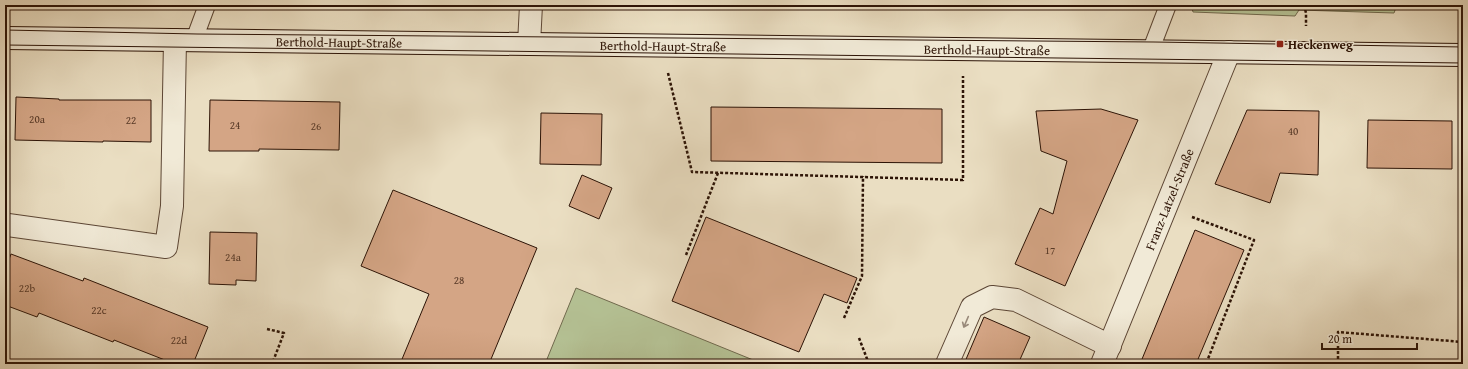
<svg xmlns="http://www.w3.org/2000/svg" width="1468" height="369" font-family="'Gentium Book Plus',serif">
  <style>
    .green { fill: #b5c295; stroke: #706a4e }
    .building { fill: #d4a585; stroke: #2c1306 }
    .lines { fill: none; stroke-linecap: round; stroke-linejoin: round }
    .lane-casing { stroke: #5c4635; stroke-width: 18 }
    .street-casing { stroke: #5c4635; stroke-width: 24 }
    .secondary-casing { stroke: #2c1306; stroke-width: 24 }
    .path { stroke: #2c1306; stroke-width: 2.5; stroke-dasharray: 3 2; stroke-linecap: butt }
    .lane { stroke: #f1ead7; stroke-width: 16 }
    .street { stroke: #f1ead7; stroke-width: 22 }
    .secondary { stroke: #f1ead7; stroke-width: 22 }
    .tram { stroke: #2c1306; stroke-width: 1 }
    .oneway { stroke: #988979 }
    .poi-dot { fill: #8f2418; stroke: #f1ead7; stroke-width: 1.5 }
    .labels { text-anchor: middle; dominant-baseline: central; stroke-width: 3; stroke-linejoin: round; paint-order: stroke }
    .number-label { font-size: 11px; fill: #563826 }
    .street-label { font-size: 13px; fill: #2c1306; stroke: #f1ead7 }
    .poi-label { font-size: 13px; font-weight: bold; fill: #2c1306; stroke: #f1ead7; text-anchor: start }
  </style>
  <rect width="100%" height="100%" fill="#eadec2"/>
  <filter id="stains"><feTurbulence type="fractalNoise" baseFrequency=".005" numOctaves="4"/><feColorMatrix values="0 0 0 0 .2 0 0 0 0 .09 0 0 0 0 .02 0 0 0 .5 -.17"/></filter>
  <radialGradient id="worn" r=".72"><stop offset=".6" stop-color="#630" stop-opacity="0"/><stop offset="1" stop-color="#630" stop-opacity=".3"/></radialGradient>
  <!-- green -->
  <g class="green">
    <path d="M1191,5H1397L1394,13L1299,10L1295,16L1193,12Z"/>
    <path d="M576,288L763,364H545Z"/>
  </g>
  <!-- building -->
  <g class="building">
    <path d="M16,97L59,99V100H151V142L103,141V142L15,140Z"/>
    <path d="M210,100L340,102L339,150L259,149V151H209Z"/>
    <path d="M711,107L942,109V163L711,161Z"/>
    <path d="M1101,109L1138,120L1065,286L1015,264L1040,208L1053,214L1067,161L1041,151L1036,111Z"/>
    <path d="M1247,110L1319,111L1318,175L1280,173L1270,203L1215,184Z"/>
    <path d="M541,113L602,114L601,165L540,164Z"/>
    <path d="M1368,120L1452,121V169L1367,168Z"/>
    <path d="M582,175L612,188L599,219L569,206Z"/>
    <path d="M393,190L537,248L489,364H400L429,294L361,266Z"/>
    <path d="M706,217L857,278L847,303L824,294L799,352L672,301Z"/>
    <path d="M1195,230L1244,250L1196,364H1140Z"/>
    <path d="M210,232L257,233L256,281L236,280V285L209,284Z"/>
    <path d="M11,254L83,281L84,278L208,327L193,364H175L114,340L113,342L39,313L37,317L5,305V270Z"/>
    <path d="M984,317L1030,337L1018,364H964Z"/>
  </g>
  <g class="lines">
    <defs>
      <g id="lane">
        <path d="M194,40L207,5"/>
        <path d="M1150,52L1168,5"/>
      </g>
      <g id="street">
        <path d="M529,44L531,5"/>
        <path d="M8,225L166,247L172,206L175,40"/>
        <path d="M947,364L972,307L992,297L1016,300L1110,346"/>
        <path id="s1" d="M1102,364L1229,52"/>
      </g>
      <g id="secondary">
        <path id="s2" d="M5,38L1463,55"/>
      </g>
    </defs>
    <!-- lane casing -->
    <use href="#lane" class="lane-casing"/>
    <!-- street casing -->
    <use href="#street" class="street-casing"/>
    <!-- secondary casing -->
    <use href="#secondary" class="secondary-casing"/>
    <!-- path -->
    <g class="path">
      <path d="M1304,5L1306,13V26"/>
      <path d="M668,73L692,172L963,180V76"/>
      <path d="M1192,217L1254,240L1206,364"/>
      <path d="M686,255L718,173"/>
      <path d="M844,318L862,276L863,176"/>
      <path d="M267,329L284,333L272,364"/>
      <path d="M859,338L869,364"/>
      <path d="M1338,364V332L1463,342"/>
    </g>
    <!-- lane -->
    <use href="#lane" class="lane"/>
    <!-- street -->
    <use href="#street" class="street"/>
    <!-- secondary -->
    <use href="#secondary" class="secondary"/>
    <!-- tram -->
    <g class="tram">
      <path d="M5,30L197,34L1154,42L1463,47"/>
      <path d="M5,45L1463,63"/>
    </g>
  </g>
  <!-- one-way arrows -->
  <defs><path id="oneway-shaft" d="M-6 0H5M1.5-3L5.5 0L1.5 3" fill="none" stroke-width="1.6" stroke-linecap="round" stroke-linejoin="round"/></defs>
  <use class="oneway" href="#oneway-shaft" transform="translate(966 322) rotate(113)"/>
  <!-- markers -->
  <rect class="poi-dot" x="1276" y="40" width="8" height="8" rx="2"/>
  <g class="labels">
    <!-- number labels -->
    <g class="number-label">
      <text x="37" y="119">20a</text>
      <text x="131" y="120">22</text>
      <text x="235" y="125">24</text>
      <text x="316" y="126">26</text>
      <text x="1293" y="131">40</text>
      <text x="1050" y="250">17</text>
      <text x="233" y="257">24a</text>
      <text x="459" y="280">28</text>
      <text x="27" y="288">22b</text>
      <text x="99" y="310">22c</text>
      <text x="179" y="340">22d</text>
    </g>
    <!-- street labels -->
    <g class="street-label">
      <text stroke="none"><textPath href="#s2" startOffset="334">Berthold-Haupt-Straße</textPath></text>
      <text stroke="none"><textPath href="#s2" startOffset="658">Berthold-Haupt-Straße</textPath></text>
      <text stroke="none"><textPath href="#s2" startOffset="982">Berthold-Haupt-Straße</textPath></text>
      <text stroke="none"><textPath href="#s1" startOffset="178">Franz-Latzel-Straße</textPath></text>
    </g>
    <!-- poi labels -->
    <g class="poi-label">
      <text x="1288" y="44">Heckenweg</text>
    </g>
  </g>
  <!-- margin -->
  <rect width="1468" height="369" fill="none" stroke="#eadec2" stroke-width="20"/>
  <rect x="6" y="6" width="1456" height="357" fill="none" stroke="#2c1306" stroke-width="2"/>
  <rect x="10" y="10" width="1448" height="349" fill="none" stroke="#2c1306"/>
  <!-- scale -->
  <path d="M1322 343v6h95v-6" fill="none" stroke="#2c1306" stroke-width="2"/>
  <text x="1328" y="343" font-size="12" fill="#2c1306" stroke="#f1ead7" stroke-width="3" paint-order="stroke">20 m</text>
  <rect width="100%" height="100%" filter="url(#stains)"/>
  <rect width="100%" height="100%" fill="url(#worn)"/>
</svg>
